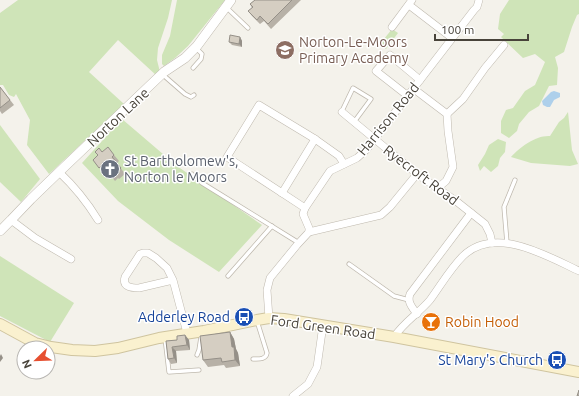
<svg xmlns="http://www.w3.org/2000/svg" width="579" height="396" font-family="Ubuntu,sans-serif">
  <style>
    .green { fill: #cfe4b8 }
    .water { fill: #aed0eb }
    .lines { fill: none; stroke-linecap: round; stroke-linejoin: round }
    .service-casing { stroke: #bfb9ae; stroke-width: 5 }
    .minor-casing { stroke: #bfb9ae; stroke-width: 8 }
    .tertiary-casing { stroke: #bfb9ae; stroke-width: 10 }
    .secondary-casing { stroke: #cfc49f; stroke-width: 12 }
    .service { stroke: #fff; stroke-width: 3.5 }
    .minor { stroke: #fff; stroke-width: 7 }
    .tertiary { stroke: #fff; stroke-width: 9 }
    .secondary { stroke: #faf1cf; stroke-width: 10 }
    .wall { fill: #b7b1a7 }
    .shaded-wall { fill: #959088 }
    .building { fill: #d5cec2; stroke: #959088 }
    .labels { text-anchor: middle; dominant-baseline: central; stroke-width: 3; stroke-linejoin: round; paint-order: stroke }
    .education-label { font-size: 14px; fill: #785e54; stroke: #fff; text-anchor: start }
    .street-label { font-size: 14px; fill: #48433a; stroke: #fff }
    .worship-label { font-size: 14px; fill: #5b616d; stroke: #fff; text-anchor: start }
    .transit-label { font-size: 14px; fill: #164399; stroke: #fff; text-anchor: end }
    .food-label { font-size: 14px; fill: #c56008; stroke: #fff; text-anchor: start }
  </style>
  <rect width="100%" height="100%" fill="#f4f2eb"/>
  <!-- green -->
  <g class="green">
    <path d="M18,0H172L168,18L158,48L157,60L160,72L157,76L118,40L89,72L124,104L49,174L27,145L30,120L16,94L14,97L9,95L3,85H0V13Z"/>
    <path d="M177,0H225L188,46L175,58L164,66L162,64V55L170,36Z"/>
    <path d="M509,0H579V14L577,15L572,27L564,52L555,57L558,68L557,85L549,86L539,106L529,112L519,124L517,131L509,138L501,133V121L506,110L513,108L525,91L535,85L545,62L535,54L523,58L501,37L504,34L498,29L500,14Z"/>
    <path d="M392,29L398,33L386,49L380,44Z"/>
    <path d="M568,112L572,150L578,164L570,166L531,163L511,157C520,147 536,135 550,136L559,122L564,118Z"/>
    <path d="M122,119L177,166L262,225L219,272L169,240L118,201L82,163Z"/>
    <path d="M0,125L40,179L21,202L0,182Z"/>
    <path d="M498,139L506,142L505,152L500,158L498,166L491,172L484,166L480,171L478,165L485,154L489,145Z"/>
    <path d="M0,256L74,303L50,342L0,316Z"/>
  </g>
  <!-- water -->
  <path class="water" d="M554,91L560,93V97L554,100L550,107H547L543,105L542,101L551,92Z"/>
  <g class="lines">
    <defs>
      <g id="service">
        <path d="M227,8L248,28"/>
        <path d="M193,68L201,59L202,54L196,48"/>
        <path d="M162,74L185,94L191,97L194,95"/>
        <path d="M342,111L353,88L371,99L354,122"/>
        <path d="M192,174C194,178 199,180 202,183L299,243"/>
        <path d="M507,243L504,207L515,180"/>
        <path d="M349,264L394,296L409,300"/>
        <path d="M228,276L272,226"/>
        <path d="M165,338L169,372L199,370"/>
        <path d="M197,355L199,350L201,337"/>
        <path d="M253,359C258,359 266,360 267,353L257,321"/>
      </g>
      <g id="minor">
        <path d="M409,5L452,38"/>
        <path d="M392,27L412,0"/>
        <path d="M414,89L447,114L448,131L453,167L446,181L440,186L437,187"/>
        <path d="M408,96L376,71L390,55L420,80"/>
        <path d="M342,112L417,174L456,201L485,224L490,234L492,243"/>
        <path d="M447,114L463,99L485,68L504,45"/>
        <path d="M59,172C75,187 87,202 98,220"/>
        <path d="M282,193L315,139"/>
        <path d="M305,208L227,157L259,105L315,139L339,156L344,164"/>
        <path d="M11,220L35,238L71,259"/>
        <path d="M309,232V228L303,214L305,208L330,171L357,158L366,150L474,10L477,7L479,0"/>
        <path d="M173,280L139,288C131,288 122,287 125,277L140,254L143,253H148L156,258L167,268L173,280L187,333"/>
        <path d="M417,314C412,307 407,302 410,294L471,213"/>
        <path d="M269,318L267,290L270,278L297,245L309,232L381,215L390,207L417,174"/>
        <path d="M394,337C404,322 419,313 430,300C441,285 450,269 463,256C495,225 547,256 579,271"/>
        <path d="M293,396L308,384L317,367L323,325"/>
      </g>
      <path id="tertiary" d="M0,231L11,220L31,199L59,172L164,72L185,58L197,46L231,0"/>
      <path id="secondary" d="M0,324L35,343L51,347L72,350L95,351L118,348L159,338L204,331L257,320L269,318L284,319L394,337L579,372"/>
    </defs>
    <!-- service casing -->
    <use href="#service" class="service-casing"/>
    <!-- minor casing -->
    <use href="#minor" class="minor-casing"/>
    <!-- tertiary casing -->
    <use href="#tertiary" class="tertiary-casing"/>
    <!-- secondary casing -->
    <use href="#secondary" class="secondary-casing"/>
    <!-- service -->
    <use href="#service" class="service"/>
    <!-- minor -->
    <use href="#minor" class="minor"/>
    <!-- tertiary -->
    <use href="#tertiary" class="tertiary"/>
    <!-- secondary -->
    <use href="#secondary" class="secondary"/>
  </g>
  <!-- wall -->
  <g class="wall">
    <path d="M255,0H301L271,29L264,21L260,24L252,16L248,11L252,8L250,4Z"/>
    <path d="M240,37L242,41V47L232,45L229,42Z"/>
    <path d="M0,87L14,105L2,114L0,111Z"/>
    <path d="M95,152L114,155L119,161L117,163L125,174L119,179L118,178L115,181L107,171L104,174L93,160L98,155Z"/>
    <path d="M230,332L234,339L236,349L238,353L240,366L226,368L224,365L208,367L203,360Z"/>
    <path d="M185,335L189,340L190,350L176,351L177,363L171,364L168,359L166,341L177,340Z"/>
  </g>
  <!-- shaded-wall -->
  <g class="shaded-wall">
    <path d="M240,37L242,41V47L239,44Z"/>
    <path d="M230,332L234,339L236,349L238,353L240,366L235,360L232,347Z"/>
    <path d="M185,335L189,340L190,350L187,345Z"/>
    <path d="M172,347L176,351L177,363L174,358Z"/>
    <path d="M1,354L3,358L0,362V356Z"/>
  </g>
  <!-- building -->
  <g class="building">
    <path d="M255,0H292L268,24L260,16L257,20L248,11L253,7L250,4Z"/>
    <path d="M230,35L240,37L239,44L229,42Z"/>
    <path d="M0,87L10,100L0,108Z"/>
    <path d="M108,147L114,155L112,157L121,168L115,173L114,172L111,174L102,165L99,168L93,160L98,155L95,152L99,148L102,152Z"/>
    <path d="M230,332L232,347H234L235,360L222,362L221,358L203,360L200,336Z"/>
    <path d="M185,335L187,345L172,347L174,358L168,359L166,341L177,340V336Z"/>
    <path d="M579,390V396H577Z"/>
  </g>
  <!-- icons -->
  <defs>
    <symbol id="school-disc" viewBox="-11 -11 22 22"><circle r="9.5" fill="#8d6e63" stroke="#fff"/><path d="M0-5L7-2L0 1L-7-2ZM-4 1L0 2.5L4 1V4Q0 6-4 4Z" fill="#fff"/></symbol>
    <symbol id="church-disc" viewBox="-11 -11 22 22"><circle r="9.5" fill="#6b7280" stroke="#fff"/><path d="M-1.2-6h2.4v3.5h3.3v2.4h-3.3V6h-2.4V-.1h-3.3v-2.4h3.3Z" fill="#fff"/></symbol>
    <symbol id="bus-disc" viewBox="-11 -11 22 22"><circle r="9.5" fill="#1a4fb4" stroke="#fff"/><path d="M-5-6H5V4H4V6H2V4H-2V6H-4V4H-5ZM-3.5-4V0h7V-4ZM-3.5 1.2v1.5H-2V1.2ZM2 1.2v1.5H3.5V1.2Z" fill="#fff"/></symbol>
    <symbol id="bar-disc" viewBox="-11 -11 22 22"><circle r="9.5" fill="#e8710a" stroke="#fff"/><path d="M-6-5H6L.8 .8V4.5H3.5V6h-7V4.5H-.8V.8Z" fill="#fff"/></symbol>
  </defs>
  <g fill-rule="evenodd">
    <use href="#school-disc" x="274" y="39" width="22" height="22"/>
    <use href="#church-disc" x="99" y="158" width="22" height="22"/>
    <use href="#bus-disc" x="233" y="306" width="22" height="22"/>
    <use href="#bar-disc" x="420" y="311" width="22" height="22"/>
    <use href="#bus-disc" x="546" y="349" width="22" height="22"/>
  </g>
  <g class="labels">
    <!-- education labels -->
    <g class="education-label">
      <text x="299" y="42">Norton-Le-Moors<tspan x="299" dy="16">Primary Academy</tspan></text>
    </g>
    <!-- street labels -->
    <g class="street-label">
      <text transform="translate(118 117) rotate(-43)">Norton Lane</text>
      <text transform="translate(388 119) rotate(-51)">Harrison Road</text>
      <text transform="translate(421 175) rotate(37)">Ryecroft Road</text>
      <text transform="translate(323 327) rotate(8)">Ford Green Road</text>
    </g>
    <!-- worship labels -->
    <g class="worship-label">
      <text x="124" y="161">St Bartholomew's,<tspan x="124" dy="16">Norton le Moors</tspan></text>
    </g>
    <!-- transit labels -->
    <g class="transit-label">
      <text x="230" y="317">Adderley Road</text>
      <text x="543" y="360">St Mary's Church</text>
    </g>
    <!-- food labels -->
    <g class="food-label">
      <text x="445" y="322">Robin Hood</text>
    </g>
  </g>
  <!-- north arrow -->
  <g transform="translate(36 360) rotate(247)"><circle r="19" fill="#ffffff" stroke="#b6b4b0"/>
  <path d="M0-3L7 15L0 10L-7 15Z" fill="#e64f30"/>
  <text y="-6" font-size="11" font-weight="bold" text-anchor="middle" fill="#48433a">N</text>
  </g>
  <!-- scale -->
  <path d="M435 34v6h93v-6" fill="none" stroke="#48433a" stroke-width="2"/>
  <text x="441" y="34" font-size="12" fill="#48433a" stroke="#ffffff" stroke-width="3" paint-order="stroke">100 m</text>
</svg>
